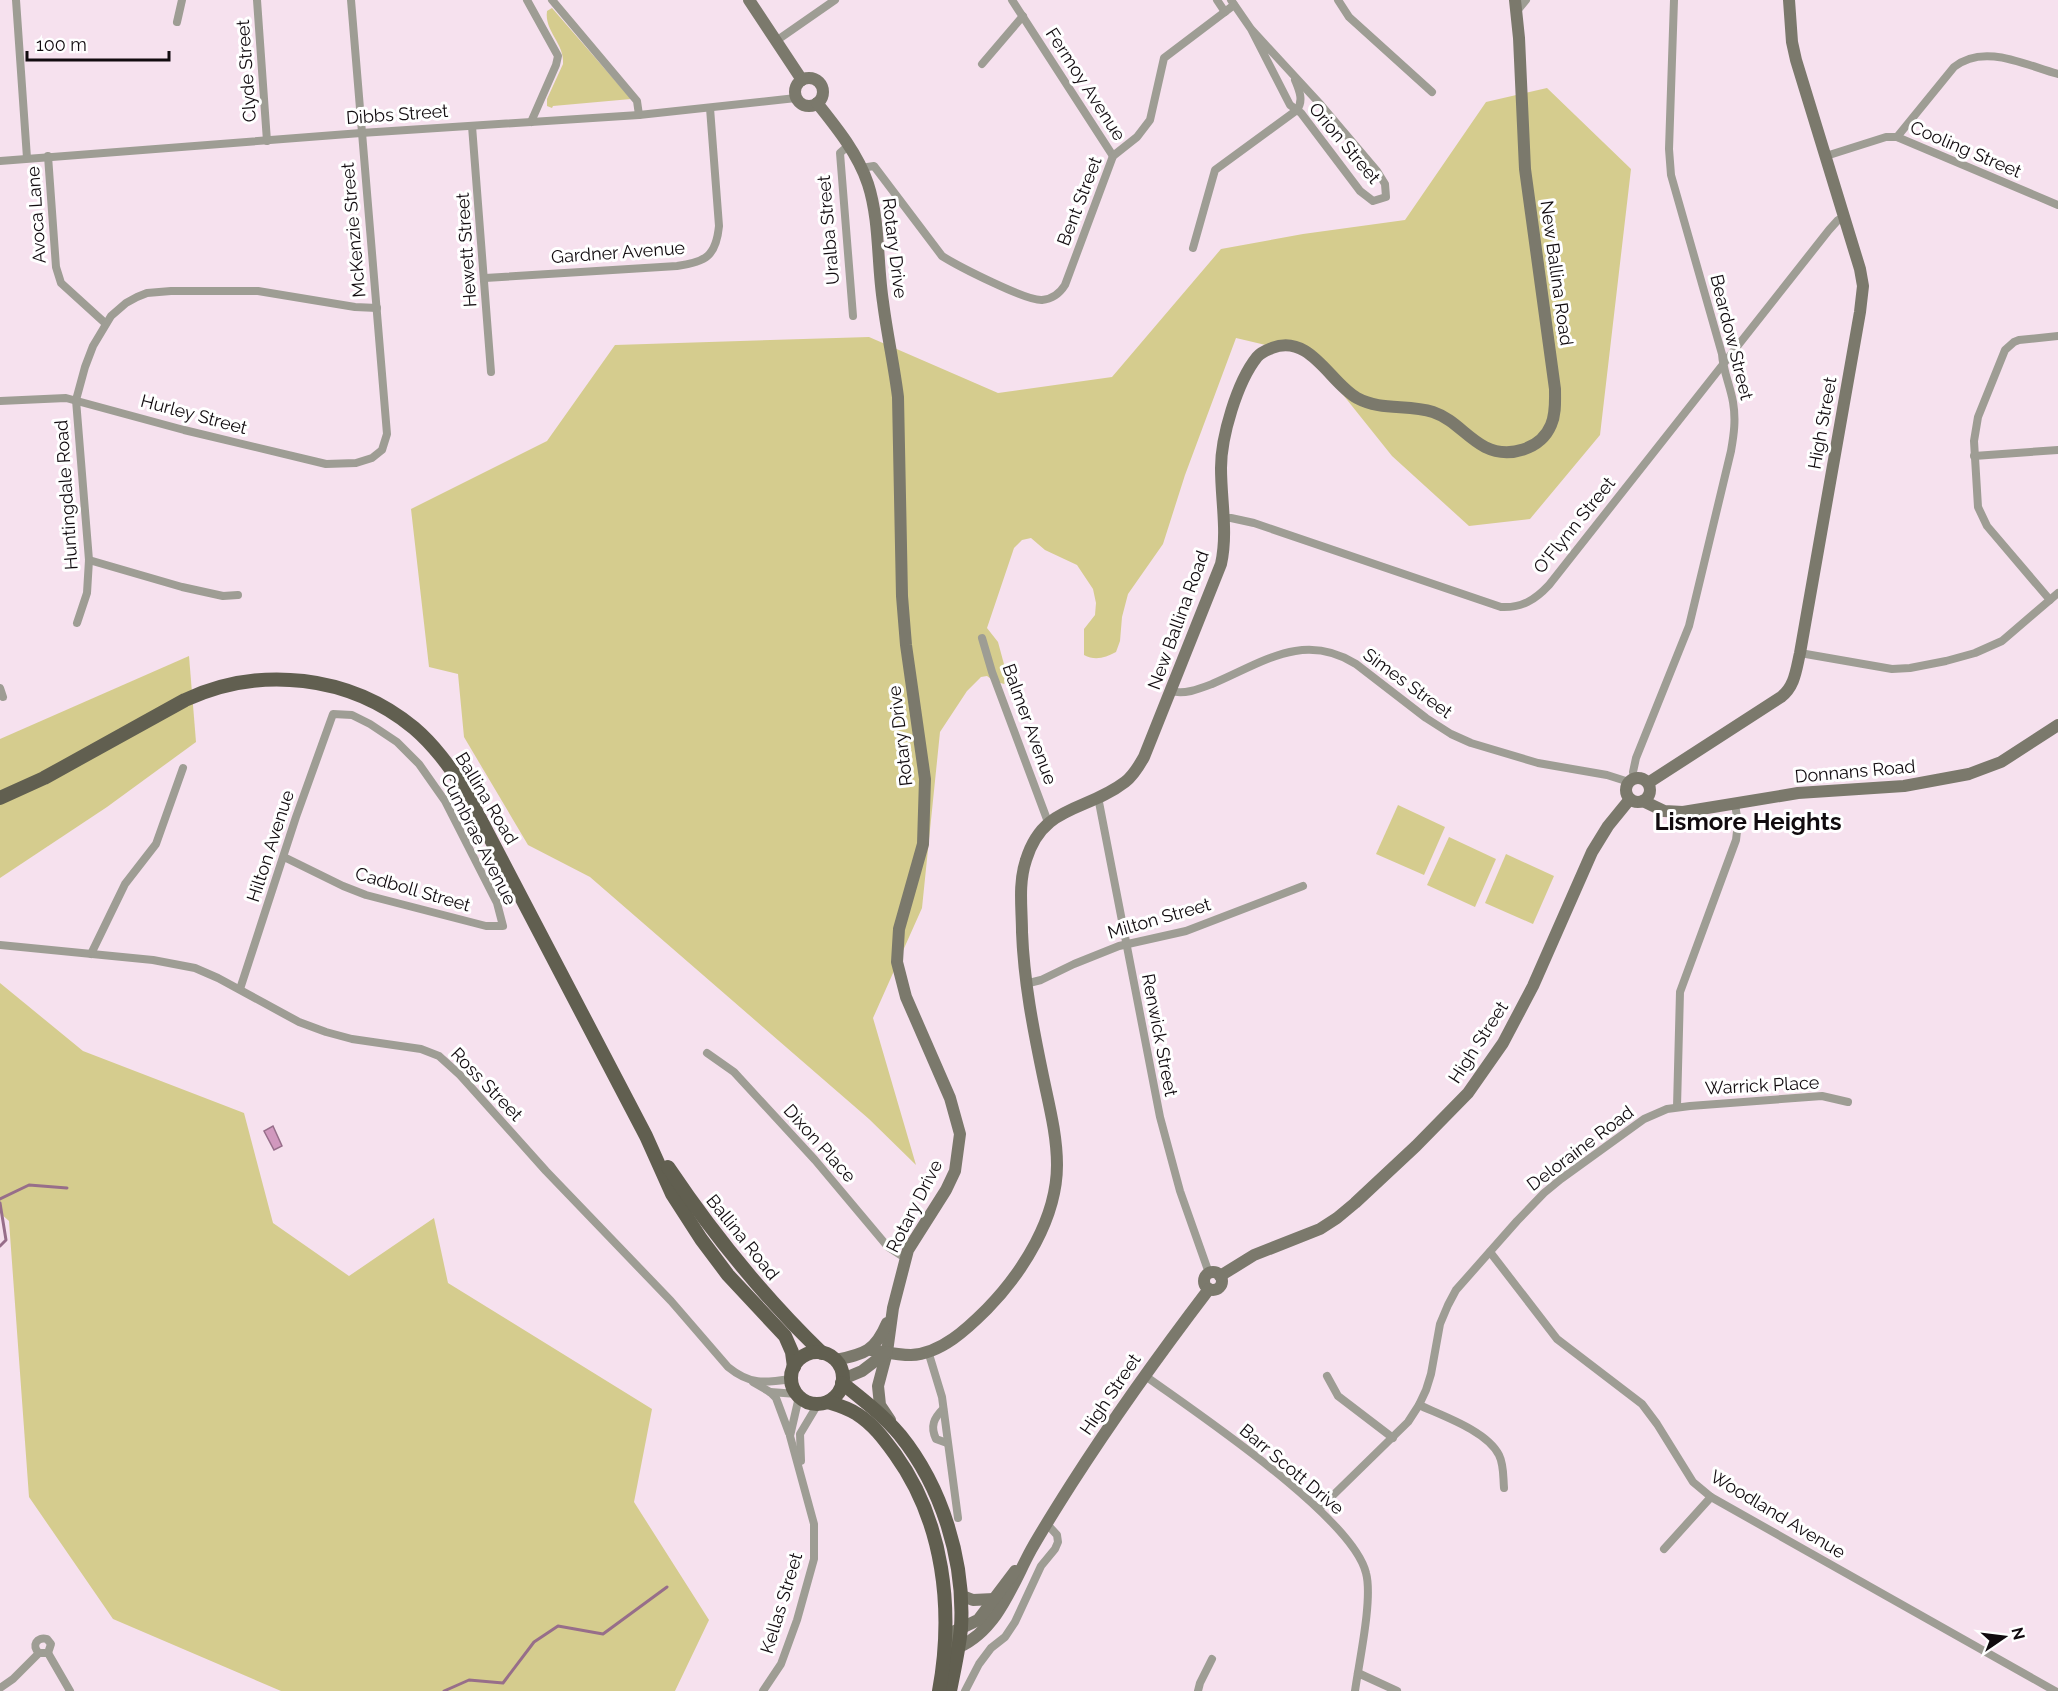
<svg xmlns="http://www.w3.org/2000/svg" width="2058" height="1691" font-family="Raleway,sans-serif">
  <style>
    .green { fill: #d5cc8e }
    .water { fill: #d198be; stroke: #976e8a; stroke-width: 1.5 }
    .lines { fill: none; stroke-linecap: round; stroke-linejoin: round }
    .stream { stroke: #976e8a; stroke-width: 3 }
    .street { stroke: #9e9d94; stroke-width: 8 }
    .secondary { stroke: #7b796c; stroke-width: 12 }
    .primary { stroke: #615f50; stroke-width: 14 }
    .labels { text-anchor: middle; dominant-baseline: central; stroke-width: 6; stroke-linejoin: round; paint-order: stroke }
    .street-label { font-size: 18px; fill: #110b0f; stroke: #fff }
    .district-label { font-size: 24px; font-weight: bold; fill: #110b0f; stroke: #fff }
  </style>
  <rect width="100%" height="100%" fill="#f6e1ee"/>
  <!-- green -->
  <g class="green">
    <path d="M552,8L631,99L553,106L552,108L547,106V99L563,64C565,44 544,31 547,11Z"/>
    <path d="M1547,88L1631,169L1600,435L1530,519L1469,526L1392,456L1312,356L1236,338L1185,475L1163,544L1128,594L1122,617L1120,641L1116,652C1105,658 1095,661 1084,655V629L1095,615L1096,603L1093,589L1077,565L1045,550L1031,538L1022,540L1014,548L987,628L998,642L1008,679L1004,684L994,681L987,676L981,677L967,691L940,732L922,908L873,1018L916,1165L869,1119L590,877L528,845L464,737L458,674L429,667L411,509L547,441L615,345L869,337L998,393L1112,377L1221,249L1303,234L1405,220L1486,102Z"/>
    <path d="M189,656L196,742L107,807L0,878V739Z"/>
    <path d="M1398,805L1445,827L1424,875L1376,854Z"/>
    <path d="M1449,837L1496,859L1475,907L1427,885Z"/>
    <path d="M1506,854L1554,876L1533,924L1485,903Z"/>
    <path d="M0,983L83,1051L244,1113L273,1223L349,1276L434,1218L448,1283L652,1409L634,1502L709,1620L675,1691H281L113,1619L29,1497L9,1221L0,1213Z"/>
  </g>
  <!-- water -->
  <path class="water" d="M273,1126L282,1146L274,1150L264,1131Z"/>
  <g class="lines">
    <!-- stream -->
    <g class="stream">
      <path d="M0,1199L29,1185L67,1188"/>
      <path d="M0,1203L6,1240L0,1246"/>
      <path d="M444,1691L469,1680L503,1683L534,1642L558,1626L603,1634L667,1587"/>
    </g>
    <!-- street -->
    <g class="street">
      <path d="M16,0L27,158"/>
      <path d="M257,0L267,141"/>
      <path d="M527,0L558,56L556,65L531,122"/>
      <path d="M552,0L637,101L639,115"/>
      <path d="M1012,0L1113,156"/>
      <path d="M1217,0L1225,12"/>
      <path d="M1231,0L1251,29L1321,105L1377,171L1385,184L1386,197L1373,201L1360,191L1301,113L1290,105L1251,29"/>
      <path d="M1338,0L1349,17L1432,92"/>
      <path d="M1517,11L1526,0"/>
      <path d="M177,22L182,0"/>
      <path d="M776,41L835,0"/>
      <path d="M982,64L1023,16"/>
      <path d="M472,126L491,372"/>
      <path d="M1897,137L1954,67C1984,43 2025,65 2058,74"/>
      <path d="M849,145L840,153L853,316"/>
      <path d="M48,156L56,267L61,283L105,323"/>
      <path d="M1826,156L1886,137H1897L2058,205"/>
      <path d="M0,161L361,133L639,115L796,98"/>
      <path d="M861,168L874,166L942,256C958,266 1026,301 1042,300C1053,299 1060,293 1065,285L1113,156L1137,137L1150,120L1164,58L1234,5"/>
      <path d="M1193,248L1215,170L1297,110C1304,100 1299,90 1295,80"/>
      <path d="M485,278L677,266C706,262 716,256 719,226L710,108"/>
      <path d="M0,401L66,398L184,430L326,464L356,463L372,458L382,450L387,434L351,0"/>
      <path d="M1974,456L2058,450"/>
      <path d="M1223,518H1231L1254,523L1501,607C1522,608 1535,600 1549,585L1829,230L1838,220L1844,217"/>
      <path d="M89,560L182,587L223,596L238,595"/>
      <path d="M2050,600L1987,526L1978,507L1974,441L1978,417L2005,350L2014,342L2019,340L2058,336"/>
      <path d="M77,623L87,593L89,560L76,400L85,367L93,346L111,316L126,303L137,297L147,293L171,291H258L355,307L377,308"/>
      <path d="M982,638L992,672L1048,822"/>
      <path d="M1800,653L1892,669L1910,668L1946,661L1975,653L2002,641L2058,593"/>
      <path d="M0,688L3,697"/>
      <path d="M1171,691C1184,695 1199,689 1212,684C1262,663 1303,631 1356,664L1426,718L1451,734L1471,743L1538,763L1607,775L1629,782"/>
      <path d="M1634,779L1633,772L1636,758L1689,626L1731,451C1734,434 1736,419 1733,402C1730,385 1723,371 1722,354L1671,175L1669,149L1674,0"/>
      <path d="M1098,797L1160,1117L1180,1191L1209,1273"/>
      <path d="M0,945L153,960L195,968L218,978L299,1022L326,1032L352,1039L421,1049L439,1056L460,1075L546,1171L671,1301L728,1367C750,1385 764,1383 791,1379"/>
      <path d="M91,954L125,884L156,844L183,768"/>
      <path d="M1025,984L1041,980L1074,964L1119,946L1186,931L1303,886"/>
      <path d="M240,989L296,817L333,714L352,715L370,724L397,742L419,764L445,801L497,903L503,926H486L366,895L343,886L284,857"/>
      <path d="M707,1053L734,1072L815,1160L888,1247L905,1258"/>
      <path d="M1677,1107L1680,992L1736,840L1738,823L1735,804"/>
      <path d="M1490,1252L1557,1339L1642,1404L1657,1424L1693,1482L1711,1497L2055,1691"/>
      <path d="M928,1351L942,1397L958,1518"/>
      <path d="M1144,1375C1195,1412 1352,1516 1366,1573C1373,1599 1359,1662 1355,1691"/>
      <path d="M1327,1376L1338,1396L1393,1438"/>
      <path d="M753,1382L770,1392L776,1398L789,1433"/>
      <path d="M770,1392L797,1394"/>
      <path d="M1419,1405C1443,1416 1487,1431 1499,1455C1504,1465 1503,1476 1504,1488"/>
      <path d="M943,1409C934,1418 930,1426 936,1439L947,1443"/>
      <path d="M801,1461L800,1434L818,1404"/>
      <path d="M1319,1509L1408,1422L1419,1405L1426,1390L1431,1374L1440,1324L1448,1305L1456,1290L1517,1221L1544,1193L1561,1179L1644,1119L1667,1109L1690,1106L1822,1096L1848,1102"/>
      <path d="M1664,1549L1711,1497"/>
      <path d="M39,1653C31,1646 37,1636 47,1639L51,1644L48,1653"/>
      <path d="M48,1653L70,1691"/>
      <path d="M1358,1673L1397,1691"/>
      <path d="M0,1688L13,1679L39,1653H48"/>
      <path d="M763,1691L781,1664L797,1620L814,1559V1524L790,1436L799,1397"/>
      <path d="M965,1691L979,1664L991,1648L1005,1637L1015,1622L1041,1566L1055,1549L1058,1542L1057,1535L1047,1524"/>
      <path d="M1198,1691L1200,1683L1212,1659"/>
    </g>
    <!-- secondary -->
    <g class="secondary">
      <path d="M749,0L802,80"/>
      <circle cx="809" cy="92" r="14"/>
      <path d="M817,103C837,128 858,154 868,184C880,221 877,264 883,302C887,334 894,365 898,397L902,596L906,645L925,779L923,844L899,929L897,962L906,997L950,1098L960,1134L955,1171L946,1190L908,1250L893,1308L887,1352L878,1386L880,1405L890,1420"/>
      <circle cx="1638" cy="790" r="12"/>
      <path d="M1648,783L1781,697C1795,686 1796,670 1800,653L1860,312L1863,286L1860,269L1796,60L1792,42L1789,0"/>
      <path d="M1643,801L1664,811L1683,812L1798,793L1904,786L1969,774L2001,762L2058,725"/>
      <circle cx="1213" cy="1281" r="9"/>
      <path d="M1220,1276L1254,1255L1320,1229L1337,1218L1355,1203L1416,1146L1468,1093L1503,1043L1533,986L1592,852L1608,826L1630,799"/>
      <path d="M871,1350C884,1352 898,1355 911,1355C941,1354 968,1328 987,1309C1023,1272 1057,1218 1057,1165C1057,1135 1049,1105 1043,1076C1033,1028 1024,982 1022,932C1022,909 1018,884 1026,860C1043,804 1086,812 1125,782C1133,776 1139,766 1144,757L1221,564C1228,532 1221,501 1221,468C1221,437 1237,382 1257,357C1261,352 1267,350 1272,348C1310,333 1330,383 1357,398C1381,411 1408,404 1433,412C1454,419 1466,437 1485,447C1509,459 1541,449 1551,425C1556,414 1555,401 1555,389L1525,169L1519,38L1515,0"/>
      <path d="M836,1360C865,1354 875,1351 887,1323"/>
      <path d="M843,1379L862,1371L887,1352"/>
      <path d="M960,1595L973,1600L994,1599"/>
      <path d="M959,1647C998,1629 1012,1585 1031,1550C1044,1527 1058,1505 1072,1483C1115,1416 1161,1352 1209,1289"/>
      <path d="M947,1649L953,1632L978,1620L1015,1571"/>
    </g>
    <!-- primary -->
    <g class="primary">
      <path d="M0,798L44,778L185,700C260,665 350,675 414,728C434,745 449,766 464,788L646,1136L672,1194L701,1239L728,1275L785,1336L792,1352L794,1367"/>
      <path d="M668,1167C713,1234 764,1297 822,1353"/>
      <circle cx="817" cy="1378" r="26"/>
      <path d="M842,1383C862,1399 883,1415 900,1435C942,1487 965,1561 961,1628C959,1649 954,1670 950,1691"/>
      <path d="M828,1402C838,1405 848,1408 857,1414C873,1424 884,1439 895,1454C944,1522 954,1610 939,1691"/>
    </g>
  </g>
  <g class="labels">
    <!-- street labels -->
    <g class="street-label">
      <text transform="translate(246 71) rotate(-94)">Clyde Street</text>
      <text transform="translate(1086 84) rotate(57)">Fermoy Avenue</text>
      <text transform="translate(397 114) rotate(-4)">Dibbs Street</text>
      <text transform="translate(1345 143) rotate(50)">Orion Street</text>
      <text transform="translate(1966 149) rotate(23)">Cooling Street</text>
      <text transform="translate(1079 201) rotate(-69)">Bent Street</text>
      <text transform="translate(36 215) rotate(-94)">Avoca Lane</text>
      <text transform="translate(353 230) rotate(-95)">McKenzie Street</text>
      <text transform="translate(828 230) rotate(-95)">Uralba Street</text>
      <text transform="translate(895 248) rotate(83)">Rotary Drive</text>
      <text transform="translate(466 250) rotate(-94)">Hewett Street</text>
      <text transform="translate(618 252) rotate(-4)">Gardner Avenue</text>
      <text transform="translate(1557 273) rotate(82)">New Ballina Road</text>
      <text transform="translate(1732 337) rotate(76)">Beardow Street</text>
      <text transform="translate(194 414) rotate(15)">Hurley Street</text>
      <text transform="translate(1822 423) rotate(-80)">High Street</text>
      <text transform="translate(66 495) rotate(-94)">Huntingdale Road</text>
      <text transform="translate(1574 525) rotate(-51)">O'Flynn Street</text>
      <text transform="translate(1178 620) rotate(-70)">New Ballina Road</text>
      <text transform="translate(1408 683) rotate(36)">Simes Street</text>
      <text transform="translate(1030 724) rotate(70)">Balmer Avenue</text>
      <text transform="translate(900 736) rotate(-97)">Rotary Drive</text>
      <text transform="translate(1855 771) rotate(-5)">Donnans Road</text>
      <text transform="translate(487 798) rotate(59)">Ballina Road</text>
      <text transform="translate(479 839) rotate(63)">Cumbrae Avenue</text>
      <text transform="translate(270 846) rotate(-72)">Hilton Avenue</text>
      <text transform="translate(413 889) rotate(16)">Cadboll Street</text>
      <text transform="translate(1159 918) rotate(-16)">Milton Street</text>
      <text transform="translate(1160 1035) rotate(79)">Renwick Street</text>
      <text transform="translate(1478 1042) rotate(-57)">High Street</text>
      <text transform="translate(487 1084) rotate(46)">Ross Street</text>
      <text transform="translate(1762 1085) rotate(-3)">Warrick Place</text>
      <text transform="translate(820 1143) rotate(48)">Dixon Place</text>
      <text transform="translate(1580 1148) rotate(-37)">Deloraine Road</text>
      <text transform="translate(914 1206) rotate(-63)">Rotary Drive</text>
      <text transform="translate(743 1237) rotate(51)">Ballina Road</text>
      <text transform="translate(1110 1394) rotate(-56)">High Street</text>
      <text transform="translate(1292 1469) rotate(40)">Barr Scott Drive</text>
      <text transform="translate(1778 1514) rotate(31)">Woodland Avenue</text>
      <text transform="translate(781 1603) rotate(-73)">Kellas Street</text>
    </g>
    <!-- district labels -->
    <g class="district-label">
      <text x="1748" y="821">Lismore Heights</text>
    </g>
  </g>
  <!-- north arrow -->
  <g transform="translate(2004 1637) rotate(76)" stroke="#ffffff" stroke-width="4.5" paint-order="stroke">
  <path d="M0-4.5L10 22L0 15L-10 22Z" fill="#110b0f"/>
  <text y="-9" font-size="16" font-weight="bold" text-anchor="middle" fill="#110b0f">N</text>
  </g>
  <!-- scale -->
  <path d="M27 51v9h142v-9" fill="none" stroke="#110b0f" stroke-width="3"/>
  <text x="36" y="51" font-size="18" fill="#110b0f" stroke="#ffffff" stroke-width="4.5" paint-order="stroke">100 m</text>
</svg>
